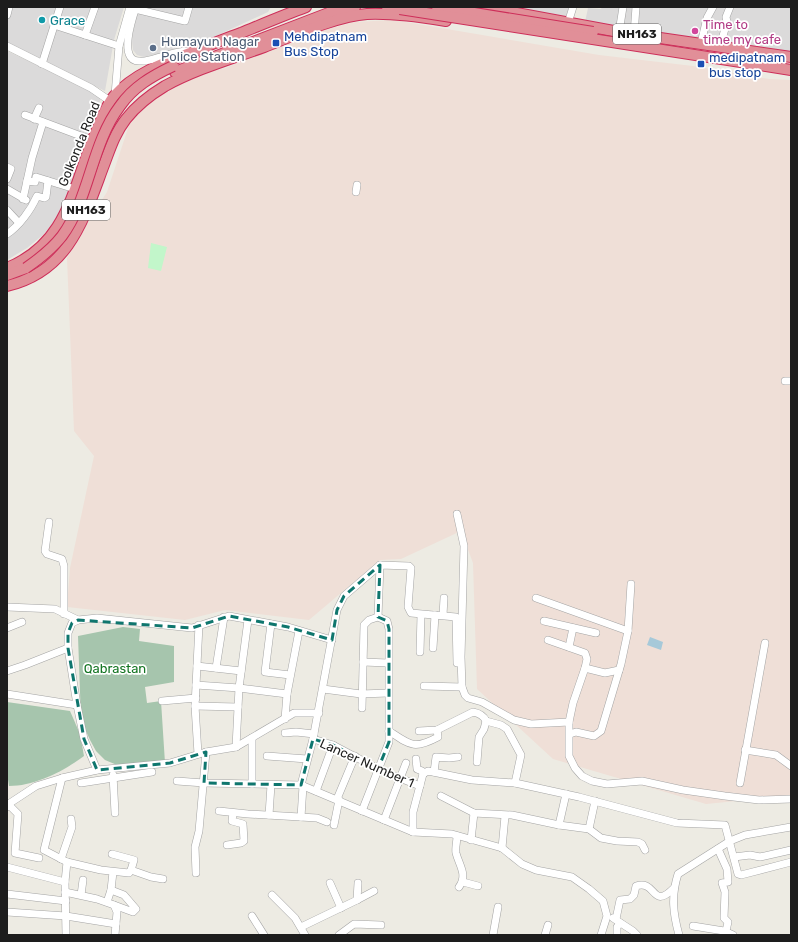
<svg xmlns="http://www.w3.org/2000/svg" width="798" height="942" font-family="Rubik,sans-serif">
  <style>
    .residential { fill: #dbdada }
    .military { fill: #efdfd7 }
    .cemetery { fill: #a6c5ad }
    .park { fill: #c2f6ca }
    .water { fill: #a6c9d9 }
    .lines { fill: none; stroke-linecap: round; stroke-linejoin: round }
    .minor-casing { stroke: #a4a4a4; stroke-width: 8 }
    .highway-casing { stroke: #cd2e59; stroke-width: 12 }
    .minor { stroke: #fff; stroke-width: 7 }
    .highway { stroke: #e18f98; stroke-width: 10 }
    .highway-bridge-casing { stroke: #cd2e59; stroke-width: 12; stroke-linecap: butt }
    .highway-bridge { stroke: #e18f98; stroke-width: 10 }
    .marked { fill: none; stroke: #0f766e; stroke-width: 3; stroke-dasharray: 8 5; stroke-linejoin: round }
    .culture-dot { fill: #0f9aa8; stroke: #fff; stroke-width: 1.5 }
    .hotel-dot { fill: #d1479c; stroke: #fff; stroke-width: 1.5 }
    .transit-dot { fill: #1a4fb4; stroke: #fff; stroke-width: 1.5 }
    .service-dot { fill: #5c6f8a; stroke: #fff; stroke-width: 1.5 }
    .labels { text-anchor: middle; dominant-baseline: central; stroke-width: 3.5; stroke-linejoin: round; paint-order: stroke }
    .shield { fill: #fff; stroke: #616161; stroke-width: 1 }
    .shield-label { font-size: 12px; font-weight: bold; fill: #1d1d1d }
    .culture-label { font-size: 13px; fill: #0d838f; stroke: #fff; text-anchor: start }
    .hotel-label { font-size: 13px; fill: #b23c85; stroke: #fff; text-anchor: start }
    .transit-label { font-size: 13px; fill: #164399; stroke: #fff; text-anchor: start }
    .service-label { font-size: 13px; fill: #4e5e75; stroke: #fff; text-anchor: start }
    .street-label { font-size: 13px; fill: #1d1d1d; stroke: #fff }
    .park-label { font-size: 13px; fill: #127421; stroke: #fff }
  </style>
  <rect width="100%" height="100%" fill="#edebe3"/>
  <!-- residential -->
  <g class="residential">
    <path d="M7,7H124L114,40L105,91L7,43Z"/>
    <path d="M139,7H271L268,12L205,41L203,44L180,50L169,51L144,57L137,55L133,50L132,41L133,32Z"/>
    <path d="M509,7H569L566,16Z"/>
    <path d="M602,7H791V54L585,22L588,8L601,9Z"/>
    <path d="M7,51L90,90L101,98L88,134L72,186L59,215L44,234L27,248L7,260Z"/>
  </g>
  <!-- military -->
  <path class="military" d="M394,20L599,55L693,66L769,79L791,80V797L786,796L706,804L553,759L477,689L473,563L461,531L401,559L380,560L309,620L225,610L185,620L67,607L70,568L94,456L74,431L67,258L94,212L107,192L134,110L182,77L226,68L299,36L355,22Z"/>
  <!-- cemetery -->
  <g class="cemetery">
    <path d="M123,627L140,629L139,641L174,646V682L145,687L147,703L161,701L165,763L117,765L105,760L96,751L90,740L81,720L78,636Z"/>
    <path d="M7,702L70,711L80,734L84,756C64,771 35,786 9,786L7,773Z"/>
  </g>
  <!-- park -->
  <path class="park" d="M151,243L167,247L161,271L148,268Z"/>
  <!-- water -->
  <path class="water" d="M650,637L663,642L661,650L647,645Z"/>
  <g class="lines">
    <defs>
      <g id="minor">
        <path d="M136,7C132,19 118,61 139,61C147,62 156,58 163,56C171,54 179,51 187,51"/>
        <path d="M135,9L185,21L189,7"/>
        <path d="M7,15L9,7"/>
        <path d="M568,23L573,7"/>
        <path d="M54,25L119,46"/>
        <path d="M619,32L623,7"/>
        <path d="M634,34L636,7"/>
        <path d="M85,35L95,7"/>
        <path d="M701,43L707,18L713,7"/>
        <path d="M7,46L91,88L110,101"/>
        <path d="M720,46L727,22L726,17L730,7"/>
        <path d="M42,64L60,7"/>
        <path d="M115,95L119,46L130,7"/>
        <path d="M25,115L97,142"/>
        <path d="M34,119L39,108"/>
        <path d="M7,167L11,169L7,179"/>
        <path d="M27,181L35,182L36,177L75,189"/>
        <path d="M7,189L26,200"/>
        <path d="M356,192L357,185"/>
        <path d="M23,199L32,158L43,122"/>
        <path d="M7,210L19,223"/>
        <path d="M7,234C19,226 31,210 37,196L44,198L46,197L48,181"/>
        <path d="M785,381H791"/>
        <path d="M457,514L464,546L461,657L462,687L465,695L468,698L482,702L514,720L531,724L569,722"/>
        <path d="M49,522L45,551L47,554L62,559L64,566V614"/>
        <path d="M536,598L628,631"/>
        <path d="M7,607L55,609L78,620"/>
        <path d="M443,615L444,598"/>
        <path d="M378,617L380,565"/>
        <path d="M544,621L596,633"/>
        <path d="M271,624L265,672L290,675"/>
        <path d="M7,628L22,622"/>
        <path d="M548,640L585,653L587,659L585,668L573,703L569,722V756L575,768L582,776L592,781L607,784L642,781L683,790L725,796L759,800L791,799"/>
        <path d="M569,647L573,628"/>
        <path d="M68,648L77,705L84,739L97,770"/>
        <path d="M433,648L435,615"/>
        <path d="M420,652L421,615"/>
        <path d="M363,662L388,663"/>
        <path d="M197,666L241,671"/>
        <path d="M216,668L224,617"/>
        <path d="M585,668L605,673L619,670"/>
        <path d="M7,671L25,665L68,648V633L72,623L78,620L97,618L192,628L229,616L288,627L332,640"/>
        <path d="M196,685L239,688L287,694"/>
        <path d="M424,686L462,687"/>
        <path d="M323,689L361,694L388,693"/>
        <path d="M7,694L77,705"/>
        <path d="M162,701L196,698"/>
        <path d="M195,706L238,707"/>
        <path d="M285,719L287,694L299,631"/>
        <path d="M389,731C410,745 414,750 438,737L437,730"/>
        <path d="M419,731L437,730L473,712C478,713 484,716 486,721L501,725L507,729L521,755L515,783"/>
        <path d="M285,733L296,732L314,734"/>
        <path d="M570,734L576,732L594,736L601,731L621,664L628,631L631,584"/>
        <path d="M252,738V784"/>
        <path d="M313,739L333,745L382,771L420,786"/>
        <path d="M236,747L239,688L248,620"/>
        <path d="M745,750L776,755L791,766"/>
        <path d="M198,754L195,706L199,625"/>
        <path d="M267,756L307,759"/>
        <path d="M416,759L417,769L422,771L423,774"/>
        <path d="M477,762L479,737L484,729L486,721"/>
        <path d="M434,772L436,757L449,758L458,757"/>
        <path d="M113,775L115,813"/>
        <path d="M62,778L44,850L67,862L101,870L129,873L131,870L151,877L163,879"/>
        <path d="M177,781L204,783L301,785L413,832L452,834L502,848L522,864L536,870L572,877L589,889L603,901L607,916L601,935"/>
        <path d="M81,783L152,772"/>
        <path d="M740,783L765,643"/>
        <path d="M301,785L313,739L337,610L344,596L380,565L409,566L411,568L408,607L411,613L456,617L457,663"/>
        <path d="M316,791L333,745"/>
        <path d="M441,796L474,813L512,815L559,825L589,829L601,838L617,841L638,842L642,844L645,850"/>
        <path d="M337,799L355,756"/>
        <path d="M7,805L36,786L62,778L97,770L170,763L206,752L236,747L294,713H319"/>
        <path d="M7,806L11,807L18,814L15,853L39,858"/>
        <path d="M219,811L248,814L317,818L327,822"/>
        <path d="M362,811L389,742V629L387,621L378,617L369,620L364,625L362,708"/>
        <path d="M269,815L271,785"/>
        <path d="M301,817L303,786"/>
        <path d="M384,820L406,763"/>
        <path d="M334,825L339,800"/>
        <path d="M559,825L566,794"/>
        <path d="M589,829L595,801"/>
        <path d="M413,832V812L423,774L428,771L472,780L515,783L579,797L677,823L725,825L738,874L741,875L791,862"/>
        <path d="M457,836C457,842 455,848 456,853C459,865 468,875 459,887"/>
        <path d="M471,840L474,813"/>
        <path d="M227,845L241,843L244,841L243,824L232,821L233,813"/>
        <path d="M502,848L505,816"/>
        <path d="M718,849L727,869L728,882L722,883L725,892L724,918L728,922L726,931"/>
        <path d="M112,854L134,860L131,870"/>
        <path d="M734,857L750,855L760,857L791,850"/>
        <path d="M61,859L72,827L71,819"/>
        <path d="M7,867L65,882"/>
        <path d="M196,873L195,847L199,831L206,752"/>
        <path d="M463,882L478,886"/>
        <path d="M330,883L341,908"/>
        <path d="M111,890L124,895L136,909L133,912L114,905"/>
        <path d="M65,892L97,899L114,905L117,912L115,935"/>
        <path d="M7,894L66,901"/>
        <path d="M81,895L83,880"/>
        <path d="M272,895L295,918L305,935"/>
        <path d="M357,900L358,883"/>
        <path d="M107,902L111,890L113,872"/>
        <path d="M7,912L66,916L116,924"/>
        <path d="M252,916L264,935"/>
        <path d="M613,918L633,931L637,935"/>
        <path d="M616,919L620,900L630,899L634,895L636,886C657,879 651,911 674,888"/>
        <path d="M693,926L724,931L733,935"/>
        <path d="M301,927L357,900L374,891"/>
        <path d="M66,935L65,882L67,862"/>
        <path d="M339,935L354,924L381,925"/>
        <path d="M493,935L498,907"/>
        <path d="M545,935L548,925"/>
        <path d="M617,935V927L620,923"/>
        <path d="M679,935C673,913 671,896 678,874L730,841L745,835L791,827"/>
      </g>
      <g id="highway">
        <path d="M387,7L400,9"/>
        <path d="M484,7L619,32L791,57"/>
        <path d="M175,72L331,12L355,7"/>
        <path d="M7,268C72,242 73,180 99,125C103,115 107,104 114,96C134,74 163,63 190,53C207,46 224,39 241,33C263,24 284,15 306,7"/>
        <path d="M7,275L26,268"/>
        <path d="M7,286C70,271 84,218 104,165C110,149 115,133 126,119C137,105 150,95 165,86C196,69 231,59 264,47C293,36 337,16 367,14C394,13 420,17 446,21"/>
      </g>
    </defs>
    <!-- minor casing -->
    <use href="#minor" class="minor-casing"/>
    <!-- highway casing -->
    <use href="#highway" class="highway-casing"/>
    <!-- minor -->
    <use href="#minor" class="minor"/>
    <!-- highway -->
    <use href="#highway" class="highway"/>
    <defs>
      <g id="highway-bridge">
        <path d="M437,7L593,32"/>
        <path d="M400,9L791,70"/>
        <path d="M26,268C39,259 52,249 62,236C90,198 91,144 120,106C133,87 152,76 173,66"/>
      </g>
    </defs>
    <!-- highway-bridge casing -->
    <use href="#highway-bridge" class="highway-bridge-casing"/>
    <!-- highway-bridge -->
    <use href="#highway-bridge" class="highway-bridge"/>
  </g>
  <!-- marked area -->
  <path class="marked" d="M380,565L378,617L387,621L389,629V742L378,769L333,745L313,739L301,785L204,783L206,752L170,763L97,770L84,739L68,648V633L72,623L78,620L192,628L229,616L288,627L332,640L337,610L344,596Z"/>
  <!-- markers -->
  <circle class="culture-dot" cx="42" cy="20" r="4"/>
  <circle class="hotel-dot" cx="695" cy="31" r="4"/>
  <g class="transit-dot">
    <rect x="272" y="39" width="8" height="8" rx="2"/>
    <rect x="697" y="60" width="8" height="8" rx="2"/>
  </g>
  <circle class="service-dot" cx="153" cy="48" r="4"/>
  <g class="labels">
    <!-- shield labels -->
    <g class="shield">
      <rect x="613" y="24" width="48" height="20" rx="3"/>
      <rect x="62" y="200" width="48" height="20" rx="3"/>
    </g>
    <g class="shield-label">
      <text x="637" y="34">NH163</text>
      <text x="86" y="210">NH163</text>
    </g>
    <!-- culture labels -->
    <g class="culture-label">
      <text x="50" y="20">Grace</text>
    </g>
    <!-- hotel labels -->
    <g class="hotel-label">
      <text x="703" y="24">Time to<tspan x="703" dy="15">time my cafe</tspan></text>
    </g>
    <!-- transit labels -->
    <g class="transit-label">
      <text x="284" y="36">Mehdipatnam<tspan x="284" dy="15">Bus Stop</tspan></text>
      <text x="709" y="57">medipatnam<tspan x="709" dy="15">bus stop</tspan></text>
    </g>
    <!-- service labels -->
    <g class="service-label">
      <text x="161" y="41">Humayun Nagar<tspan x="161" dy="15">Police Station</tspan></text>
    </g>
    <!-- street labels -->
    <g class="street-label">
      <text transform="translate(79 144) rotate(-68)">Golkonda Road</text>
      <text transform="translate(367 763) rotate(24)">Lancer Number 1</text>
    </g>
    <!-- park labels -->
    <g class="park-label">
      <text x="115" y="668">Qabrastan</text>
    </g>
  </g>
  <!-- border -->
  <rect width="798" height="942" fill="none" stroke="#1d1d1d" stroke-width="16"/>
</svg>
